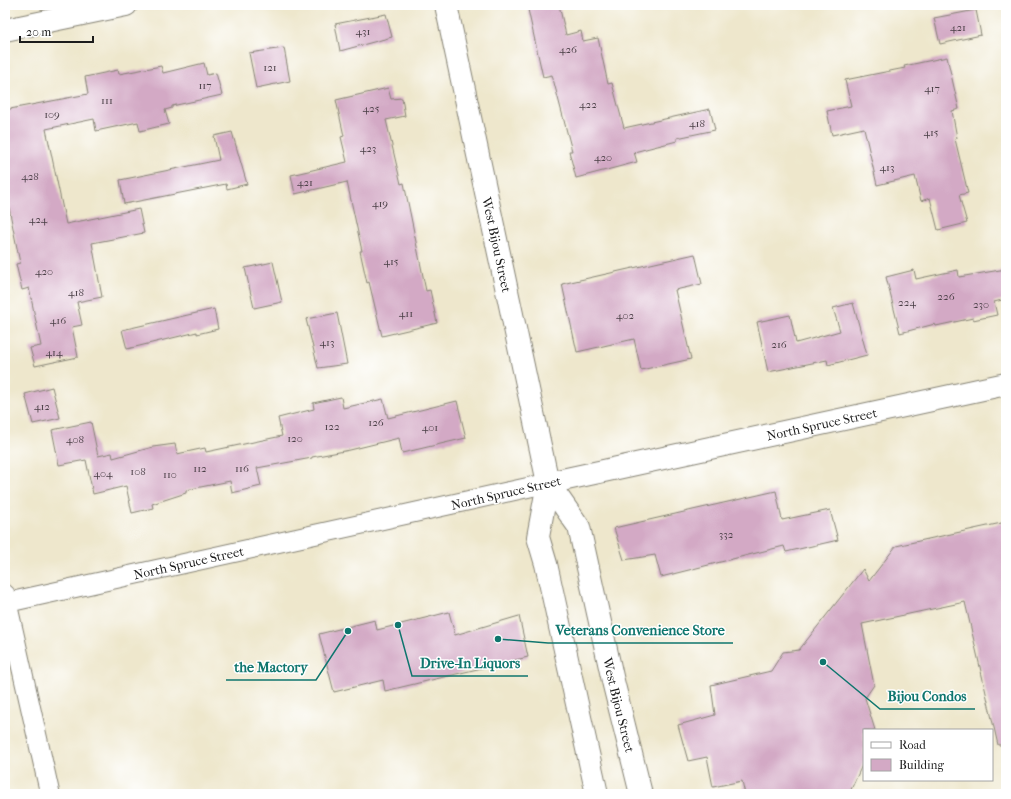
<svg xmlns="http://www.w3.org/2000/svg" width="1011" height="799" font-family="'IM FELL French Canon',serif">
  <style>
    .building { fill: #d3a9c5 }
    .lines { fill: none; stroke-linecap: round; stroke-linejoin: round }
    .street-casing { stroke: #858274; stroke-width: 21 }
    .secondary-casing { stroke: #858274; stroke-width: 24 }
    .street { stroke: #fff; stroke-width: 19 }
    .secondary { stroke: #fff; stroke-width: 22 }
    .labels { text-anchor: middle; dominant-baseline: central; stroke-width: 3; stroke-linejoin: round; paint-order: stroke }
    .number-label { font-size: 11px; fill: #4a3f46 }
    .street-label { font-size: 13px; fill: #1c1c1c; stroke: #fff }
    .leader { fill: none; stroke: #0f766e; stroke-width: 1.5 }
    .callout-dot { fill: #0f766e; stroke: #fff; stroke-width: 1.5 }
    .callout-label { font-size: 14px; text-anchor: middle; font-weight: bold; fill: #0f766e; stroke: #fff; stroke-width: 3; stroke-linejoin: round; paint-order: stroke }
  </style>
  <rect width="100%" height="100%" fill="#fff"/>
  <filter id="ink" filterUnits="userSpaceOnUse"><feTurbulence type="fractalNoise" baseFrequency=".025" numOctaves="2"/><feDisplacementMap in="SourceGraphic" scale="8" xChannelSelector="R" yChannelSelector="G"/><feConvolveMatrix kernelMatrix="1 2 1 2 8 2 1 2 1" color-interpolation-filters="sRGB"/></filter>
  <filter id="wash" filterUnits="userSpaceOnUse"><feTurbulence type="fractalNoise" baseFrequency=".012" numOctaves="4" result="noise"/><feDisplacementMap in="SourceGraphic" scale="16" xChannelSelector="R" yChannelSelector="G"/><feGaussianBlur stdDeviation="0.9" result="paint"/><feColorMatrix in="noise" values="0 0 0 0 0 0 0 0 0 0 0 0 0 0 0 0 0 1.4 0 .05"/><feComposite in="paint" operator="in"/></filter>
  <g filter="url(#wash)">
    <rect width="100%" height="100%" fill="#eee7cc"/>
    <g id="blocks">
      <!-- building -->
      <g class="building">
        <path d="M527,5H559L566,35L581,31L583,41L598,38L608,84L612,83L624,128L710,109L715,130L677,138V141L634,152L637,162L576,178L569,151H572L552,75L543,77Z"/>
        <path d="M976,10L981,35L940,44L934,18Z"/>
        <path d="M386,14L392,37L340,51L335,24Z"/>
        <path d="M284,48L290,81L256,88L249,53Z"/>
        <path d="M947,57L959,109L952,111L957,138L955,139L968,193L959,195L967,223L938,230L930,198L921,201L915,176L877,185L864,128L832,135L827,111L851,106L845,80L905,68L904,66Z"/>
        <path d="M204,63L207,75L216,73L222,95L172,106V108L165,110L169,124L140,131L138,122L96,131L94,119L46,129L66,224L139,209L144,233L92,243L102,297L77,302L82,325L72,327L78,357L35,366L30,348L41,346L29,288L22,290L16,264L20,263L5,188V110L88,94L85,77L118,70L119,74L161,66L163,73Z"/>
        <path d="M388,88L391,99L402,98L405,116L386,120L401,184L404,183L426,291L430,290L437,323L382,336L369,282L367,283L360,251H362L347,182L295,194L291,175L347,162L341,137L344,136L336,100Z"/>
        <path d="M232,132L247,184L227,189L226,184L124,204L120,180L219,160L214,136Z"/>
        <path d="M695,254L702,284L675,290L691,359L641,370L634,339L577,352L562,284Z"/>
        <path d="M273,262L282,302L254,308L245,268Z"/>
        <path d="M1006,269V299L994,302L997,315L973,320V318L936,326L935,324L900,333L886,277L914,270L916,279L958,270L959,277Z"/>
        <path d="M853,303L867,355L828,365L827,360L768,372L757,322L790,315L796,343L840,331L833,308Z"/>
        <path d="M214,309L218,329L197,334V332L127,349L122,330Z"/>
        <path d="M337,313L347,364L318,368L306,319Z"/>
        <path d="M52,387L60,418L33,424L25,394Z"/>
        <path d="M341,397L343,408L383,399L388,418L457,401L466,438L402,453L399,438L350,450L312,457V458L257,468L261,486L232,493L230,481L186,490V493L152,504L153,508L132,513L126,486L93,494L86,460L59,465L52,430L91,422L98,456L112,453L113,458L153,447L175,444L177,454L205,448L206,452L282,436L278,418L314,409L313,403Z"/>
        <path d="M776,491L782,520L830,510L838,540L786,552L784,546L661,577L655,555L624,560L614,528Z"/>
        <path d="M1006,522V745H998L965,602L862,624L874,685L865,698L875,730H864V761L849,794H745L742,781L713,787L707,757L688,761L678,725L715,715L711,685L771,671L783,652L799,650L863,569L869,581L896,546Z"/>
        <path d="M449,612L455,635L519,616L528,657L385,691L383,680L334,692L319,634L375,620L377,630Z"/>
      </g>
    </g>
  </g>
  <g filter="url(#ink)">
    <use href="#blocks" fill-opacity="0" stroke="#858274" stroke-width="1"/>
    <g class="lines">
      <defs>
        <g id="street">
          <path d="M5,594L50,794"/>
          <path id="s1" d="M5,603L548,483"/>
        </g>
        <g id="secondary">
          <path id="s2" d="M446,5L548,483L579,527L613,681L641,794"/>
          <path d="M5,30L126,5"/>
          <path id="s3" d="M548,483L1006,384"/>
          <path d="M548,483L538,537L546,564L597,794"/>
        </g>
      </defs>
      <!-- street casing -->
      <use href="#street" class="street-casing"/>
      <!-- secondary casing -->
      <use href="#secondary" class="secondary-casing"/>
      <!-- street -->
      <use href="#street" class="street"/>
      <!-- secondary -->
      <use href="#secondary" class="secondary"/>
    </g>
  </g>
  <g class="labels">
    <!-- number labels -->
    <g class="number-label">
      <text x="958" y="27">421</text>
      <text x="363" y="31">431</text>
      <text x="568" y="49">426</text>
      <text x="270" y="67">121</text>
      <text x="205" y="85">117</text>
      <text x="932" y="88">417</text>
      <text x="107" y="100">111</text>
      <text x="588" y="104">422</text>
      <text x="371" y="108">425</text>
      <text x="52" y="114">109</text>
      <text x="697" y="123">418</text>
      <text x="931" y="132">415</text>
      <text x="368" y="148">423</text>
      <text x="603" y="157">420</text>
      <text x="887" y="167">413</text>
      <text x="30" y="176">428</text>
      <text x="305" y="182">421</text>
      <text x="380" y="203">419</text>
      <text x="38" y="219">424</text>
      <text x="391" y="261">415</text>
      <text x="44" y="271">420</text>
      <text x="76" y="292">418</text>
      <text x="946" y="296">226</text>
      <text x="907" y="302">224</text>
      <text x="981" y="304">230</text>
      <text x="406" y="313">411</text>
      <text x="625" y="315">402</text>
      <text x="58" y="320">416</text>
      <text x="327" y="342">413</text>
      <text x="779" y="344">216</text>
      <text x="54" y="352">414</text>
      <text x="42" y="406">412</text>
      <text x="376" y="422">126</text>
      <text x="332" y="426">122</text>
      <text x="430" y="427">401</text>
      <text x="295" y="438">120</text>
      <text x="75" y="439">408</text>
      <text x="200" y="468">112</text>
      <text x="242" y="468">116</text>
      <text x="138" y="471">108</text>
      <text x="103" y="473">404</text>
      <text x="170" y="474">110</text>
      <text x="726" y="534">332</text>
    </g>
    <!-- street labels -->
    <g class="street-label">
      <text stroke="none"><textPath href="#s2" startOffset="245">West Bijou Street</textPath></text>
      <text stroke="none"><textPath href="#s3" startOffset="280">North Spruce Street</textPath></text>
      <text transform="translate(506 493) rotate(-13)">North Spruce Street</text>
      <text stroke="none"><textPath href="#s1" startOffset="188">North Spruce Street</textPath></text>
      <text stroke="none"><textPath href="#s2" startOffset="725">West Bijou Street</textPath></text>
    </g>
  </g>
  <!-- callouts -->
  <path class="leader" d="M498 639L548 643H733M398 625L412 676H528M348 631L316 680H226M823 662L880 709H975"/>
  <g class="callout-dot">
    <circle cx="498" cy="639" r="4"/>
    <circle cx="398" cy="625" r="4"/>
    <circle cx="348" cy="631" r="4"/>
    <circle cx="823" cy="662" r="4"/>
  </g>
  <g class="callout-label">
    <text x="640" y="635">Veterans Convenience Store</text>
    <text x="470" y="668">Drive-In Liquors</text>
    <text x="271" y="672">the Mactory</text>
    <text x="927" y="701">Bijou Condos</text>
  </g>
  <!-- margin -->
  <rect width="1011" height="799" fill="none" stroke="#fff" stroke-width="20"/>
  <!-- legend -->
  <rect x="863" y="729" width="130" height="52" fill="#ffffff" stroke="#a4a4a4"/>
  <rect x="871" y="742" width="20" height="6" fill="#ffffff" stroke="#a4a4a4"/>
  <text x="899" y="749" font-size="12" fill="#1c1c1c">Road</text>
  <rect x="871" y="759" width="20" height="12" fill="#d3a9c5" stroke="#a4a4a4"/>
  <text x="899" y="769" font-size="12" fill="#1c1c1c">Building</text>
  <!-- scale -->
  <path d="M20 36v6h73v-6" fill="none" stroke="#1c1c1c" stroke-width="2"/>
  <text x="26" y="36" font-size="12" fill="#1c1c1c" stroke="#ffffff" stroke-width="3" paint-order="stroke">20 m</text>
</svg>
